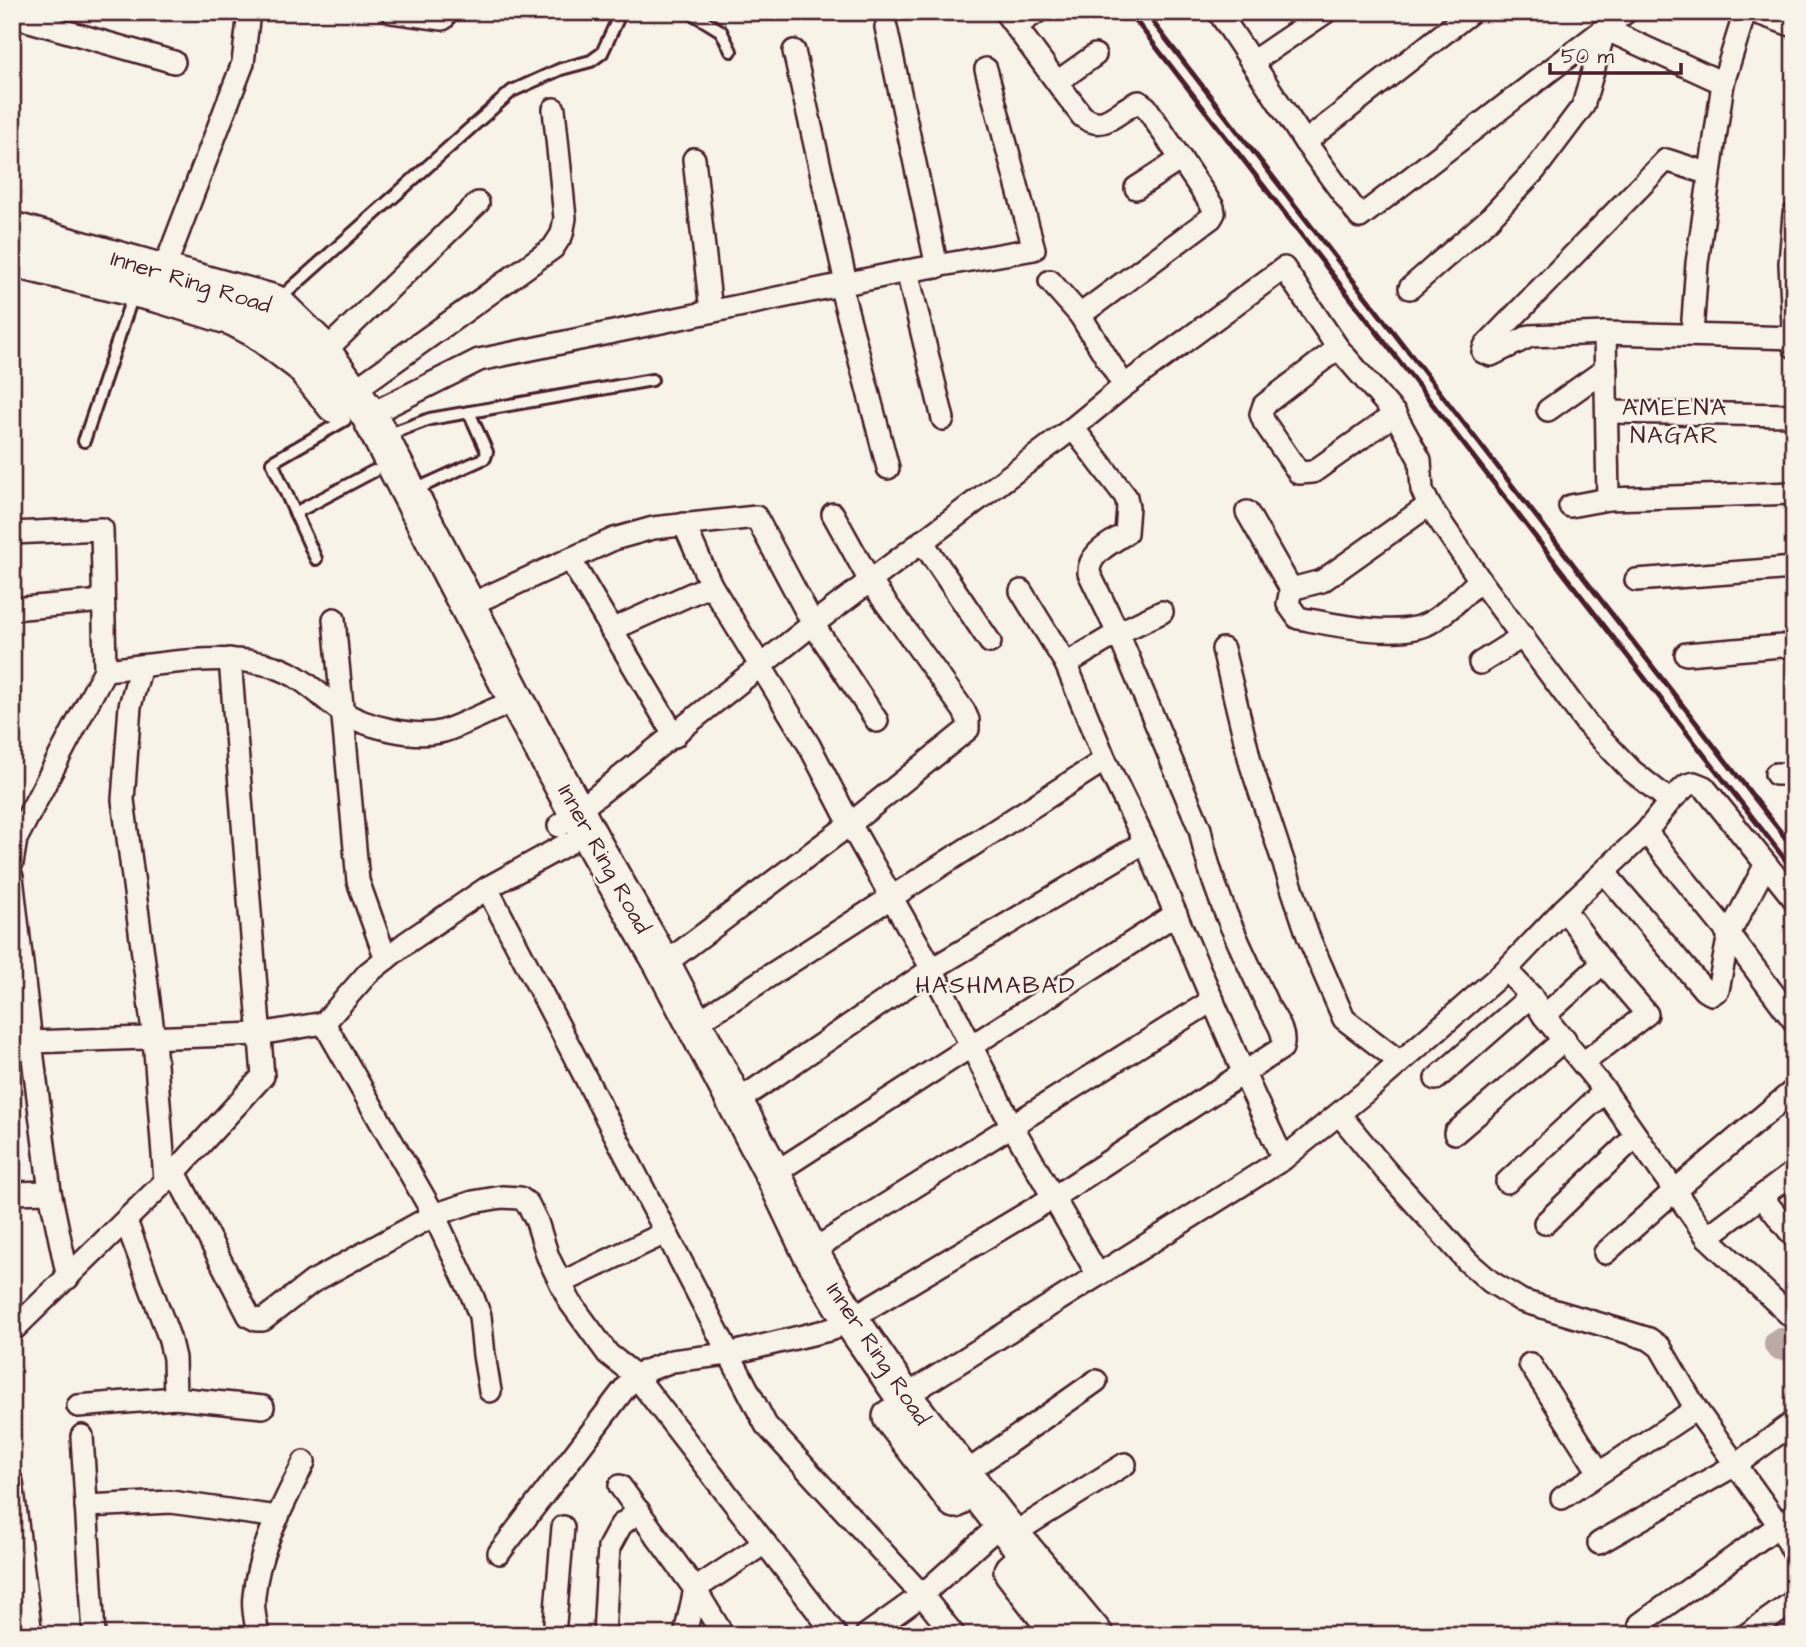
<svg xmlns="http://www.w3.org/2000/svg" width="1806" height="1647" font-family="'Architects Daughter',sans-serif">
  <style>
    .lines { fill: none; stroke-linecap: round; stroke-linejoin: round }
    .river { stroke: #bcaaa7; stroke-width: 32 }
    .service-casing { stroke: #4a1f2b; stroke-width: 16 }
    .minor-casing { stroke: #4a1f2b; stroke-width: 26 }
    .trunk-casing { stroke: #4a1f2b; stroke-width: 40 }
    .service { stroke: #f7f3e8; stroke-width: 10 }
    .minor { stroke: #f7f3e8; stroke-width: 21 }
    .trunk { stroke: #f7f3e8; stroke-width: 35 }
    .rail { stroke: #4a1f2b; stroke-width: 5 }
    .labels { text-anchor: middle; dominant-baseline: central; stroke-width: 5; stroke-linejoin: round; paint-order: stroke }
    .street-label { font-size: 23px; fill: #4a1f2b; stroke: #f7f3e8 }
    .neighbourhood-label { font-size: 24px; letter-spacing: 2px; fill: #4a1f2b; stroke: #f7f3e8 }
  </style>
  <rect width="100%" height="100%" fill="#f7f3e8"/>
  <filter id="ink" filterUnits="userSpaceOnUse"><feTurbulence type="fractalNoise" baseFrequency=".0143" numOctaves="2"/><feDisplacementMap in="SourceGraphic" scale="14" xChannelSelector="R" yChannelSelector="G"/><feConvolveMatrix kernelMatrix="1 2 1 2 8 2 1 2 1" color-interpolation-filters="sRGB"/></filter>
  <g filter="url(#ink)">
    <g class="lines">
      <!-- river -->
      <path class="river" d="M1780,1344L1794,1345"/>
      <defs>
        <g id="service">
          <path d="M690,12L721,31L731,51"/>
          <path d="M277,301L512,91L561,69L591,61L602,53L621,12"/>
          <path d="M387,435L430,419L652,380"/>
          <path d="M84,441L134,292"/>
          <path d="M412,491L485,458L487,452L469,412"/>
          <path d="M295,513L374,471"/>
          <path d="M316,559L272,462L345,420"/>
        </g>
        <g id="minor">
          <path d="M392,12L443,19"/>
          <path d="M1005,12L1082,116C1106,134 1117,109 1139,102L1146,107L1213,207L1214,213L1211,218L1080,315"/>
          <path d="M1222,12L1220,14L1305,142L1360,217L1626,12"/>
          <path d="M1755,12L1794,26"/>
          <path d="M12,16L174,62"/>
          <path d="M1016,26L1037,12"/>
          <path d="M886,27L937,267"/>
          <path d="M794,51L846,283"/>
          <path d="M1252,62L1326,12"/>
          <path d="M1057,82L1095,55"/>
          <path d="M1305,142L1471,12"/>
          <path d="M694,159L711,311"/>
          <path d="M1710,174L1666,160L1485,346L1483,352L1491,355L1530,336L1605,333L1794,338"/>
          <path d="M1136,188L1181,159"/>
          <path d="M1794,214L1790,263L1794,347"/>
          <path d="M907,271L943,419"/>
          <path d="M163,272L243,63L249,12"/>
          <path d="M1050,281L1080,315L1124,386"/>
          <path d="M840,284L888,468"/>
          <path d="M1410,288L1487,221L1535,170L1583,106L1605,29L1723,83"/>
          <path d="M1605,333L1608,499"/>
          <path d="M1692,334L1697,263L1723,83L1745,12"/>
          <path d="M1338,348L1264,405L1261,414L1264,422L1299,473L1313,472L1395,414"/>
          <path d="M324,352L478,203"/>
          <path d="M352,392L553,248L562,234L565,218L554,109"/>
          <path d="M1548,410L1606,369"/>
          <path d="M1607,412L1794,415"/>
          <path d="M369,415L479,360L907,271L1034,249L986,69"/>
          <path d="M1570,506L1608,499L1794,493"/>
          <path d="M1247,512L1291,589L1288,604L1298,618C1331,624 1401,640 1431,622C1449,612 1465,593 1480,580"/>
          <path d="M684,524L711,585L809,745L850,824L932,969L1011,1124L1098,1275"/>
          <path d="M12,533L102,529L105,670"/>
          <path d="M922,541L990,642"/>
          <path d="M570,559L675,736"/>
          <path d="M1636,580L1794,568"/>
          <path d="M1291,589L1322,581L1429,505"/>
          <path d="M1021,591L1066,664L1118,633L1089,573C1088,553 1112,543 1126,533L1128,507L1126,497L1073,428"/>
          <path d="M467,606L614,539L653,528L756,517L813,624L877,721"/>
          <path d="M12,609L103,601"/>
          <path d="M334,619L358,881L386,959"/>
          <path d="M611,630L711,585"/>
          <path d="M1223,649L1251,765L1308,936L1344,1019L1400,1062"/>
          <path d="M1686,654L1794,645"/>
          <path d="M1480,663L1523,636"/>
          <path d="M1066,664L1105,760L1145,842L1244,1074L1283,1159"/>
          <path d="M141,666L130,706L123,800L154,1039L165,1180"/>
          <path d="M1776,774H1794"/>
          <path d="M559,826L813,624L1073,428L1124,386L1284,268L1338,348L1395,414L1420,460L1422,490L1429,505L1480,580L1587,724L1632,771L1670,801"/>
          <path d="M1646,832L1729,934L1794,1021"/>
          <path d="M12,863L16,839L105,670C155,665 227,651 275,667C301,675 319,695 341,711C365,727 416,739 444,731C462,725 481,715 498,708"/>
          <path d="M1604,872L1704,990L1712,994L1718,990L1729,934L1766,864"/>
          <path d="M12,877L31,1042"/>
          <path d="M487,888L766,1425L922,1595L954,1635"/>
          <path d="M1564,909L1603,963L1647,1014L1583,1063"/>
          <path d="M663,965L850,824L968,729V720L964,711L870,581L833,514"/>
          <path d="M1506,970L1531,996L1544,1016L1605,1091L1707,1237L1792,1317L1794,1316"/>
          <path d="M1544,1016L1603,963"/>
          <path d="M324,1023L434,1215L472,1295L480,1316L484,1355L490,1391"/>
          <path d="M693,1025L1105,760"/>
          <path d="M1436,1079L1531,996"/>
          <path d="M735,1103L932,969L1145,842"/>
          <path d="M1339,1114L1386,1171L1468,1262L1491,1282L1522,1301L1630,1333L1649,1339L1660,1347L1696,1409L1779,1525L1794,1553"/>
          <path d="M1455,1133L1565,1039"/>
          <path d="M175,1172L249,1316L257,1320H263L312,1282L434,1215L473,1202L502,1197L520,1198L528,1204L537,1222L548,1257L570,1302L608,1354L635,1375L836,1635"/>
          <path d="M773,1174L1176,914"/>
          <path d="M1507,1182L1605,1091"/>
          <path d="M12,1193L50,1192"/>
          <path d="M1762,1197L1794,1237"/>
          <path d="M126,1221L169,1337L174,1358L175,1398L263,1407"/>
          <path d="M1545,1223L1636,1136"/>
          <path d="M1707,1237L1794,1172"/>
          <path d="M810,1252L1213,1000"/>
          <path d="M1605,1253L1673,1192L1794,1090"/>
          <path d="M68,1278L50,1192L31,1042L259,1034L324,1023L368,973L406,943L487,888L567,844"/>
          <path d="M561,1283L665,1233"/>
          <path d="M850,1319L1054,1197L1282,1048C1287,1032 1274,1018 1267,1004C1241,947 1211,891 1200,829L1118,633L1162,612"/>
          <path d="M12,1331L175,1172L263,1076L230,659"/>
          <path d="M1530,1364L1599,1472"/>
          <path d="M904,1397L1283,1159L1374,1085L1506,970L1564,909L1646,832L1670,801L1687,785L1694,783L1704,787L1794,899"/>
          <path d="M78,1406L175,1398"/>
          <path d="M82,1436L94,1635"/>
          <path d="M964,1474L1096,1381"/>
          <path d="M12,1482L31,1635"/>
          <path d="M620,1486L695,1589L723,1635"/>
          <path d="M1562,1498L1696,1409"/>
          <path d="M86,1506L171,1502L278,1517"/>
          <path d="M1011,1535L1125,1464"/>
          <path d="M1599,1543L1737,1464L1794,1422"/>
          <path d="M499,1553L635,1375L672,1361L728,1354L833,1329"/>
          <path d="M1640,1624L1794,1515"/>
          <path d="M258,1635C256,1622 252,1609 254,1596C258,1549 284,1504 304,1462"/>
          <path d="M554,1635L563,1527"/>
          <path d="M604,1635L609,1547L621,1525L639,1511"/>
          <path d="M685,1635L695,1589L765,1543"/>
          <path d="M866,1635L922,1595L1002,1523"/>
          <path d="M1746,1635L1794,1601"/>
        </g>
        <g id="trunk">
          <path d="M12,230L275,303L318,345L369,415L518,703L597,850L663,965L773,1174L810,1252L850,1319L904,1397L1002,1523L1095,1635"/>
          <path d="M12,259L160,295L234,318L257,330L302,364L335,405"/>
          <path d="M891,1417L955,1500"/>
          <path d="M1012,1571L1061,1635"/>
        </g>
      </defs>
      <!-- service casing -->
      <use href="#service" class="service-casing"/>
      <!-- minor casing -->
      <use href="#minor" class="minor-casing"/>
      <!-- trunk casing -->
      <use href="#trunk" class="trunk-casing"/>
      <!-- service -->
      <use href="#service" class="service"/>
      <!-- minor -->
      <use href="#minor" class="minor"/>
      <!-- trunk -->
      <use href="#trunk" class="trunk"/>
      <!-- rail -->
      <g class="rail">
        <path d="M1129,12L1794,871"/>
        <path d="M1145,12L1794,849"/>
      </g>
    </g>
  </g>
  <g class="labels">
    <!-- street labels -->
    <g class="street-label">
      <text transform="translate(191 282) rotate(17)">Inner Ring Road</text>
      <text transform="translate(604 859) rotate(61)">Inner Ring Road</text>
      <text transform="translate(878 1354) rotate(56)">Inner Ring Road</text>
    </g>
    <!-- neighbourhood labels -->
    <g class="neighbourhood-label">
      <text x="1675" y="408">AMEENA<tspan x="1675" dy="28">NAGAR</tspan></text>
      <text x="996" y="986">HASHMABAD</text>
    </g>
  </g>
  <!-- margin -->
  <rect width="1806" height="1647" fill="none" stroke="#f7f3e8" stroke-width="42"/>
  <rect x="21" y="21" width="1764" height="1605" fill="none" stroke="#4a1f2b" stroke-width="2.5" filter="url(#ink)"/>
  <!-- scale -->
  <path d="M1550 63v10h131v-10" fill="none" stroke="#4a1f2b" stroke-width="3.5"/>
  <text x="1561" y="63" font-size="21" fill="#4a1f2b" stroke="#f7f3e8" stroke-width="5" paint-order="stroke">50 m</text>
</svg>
